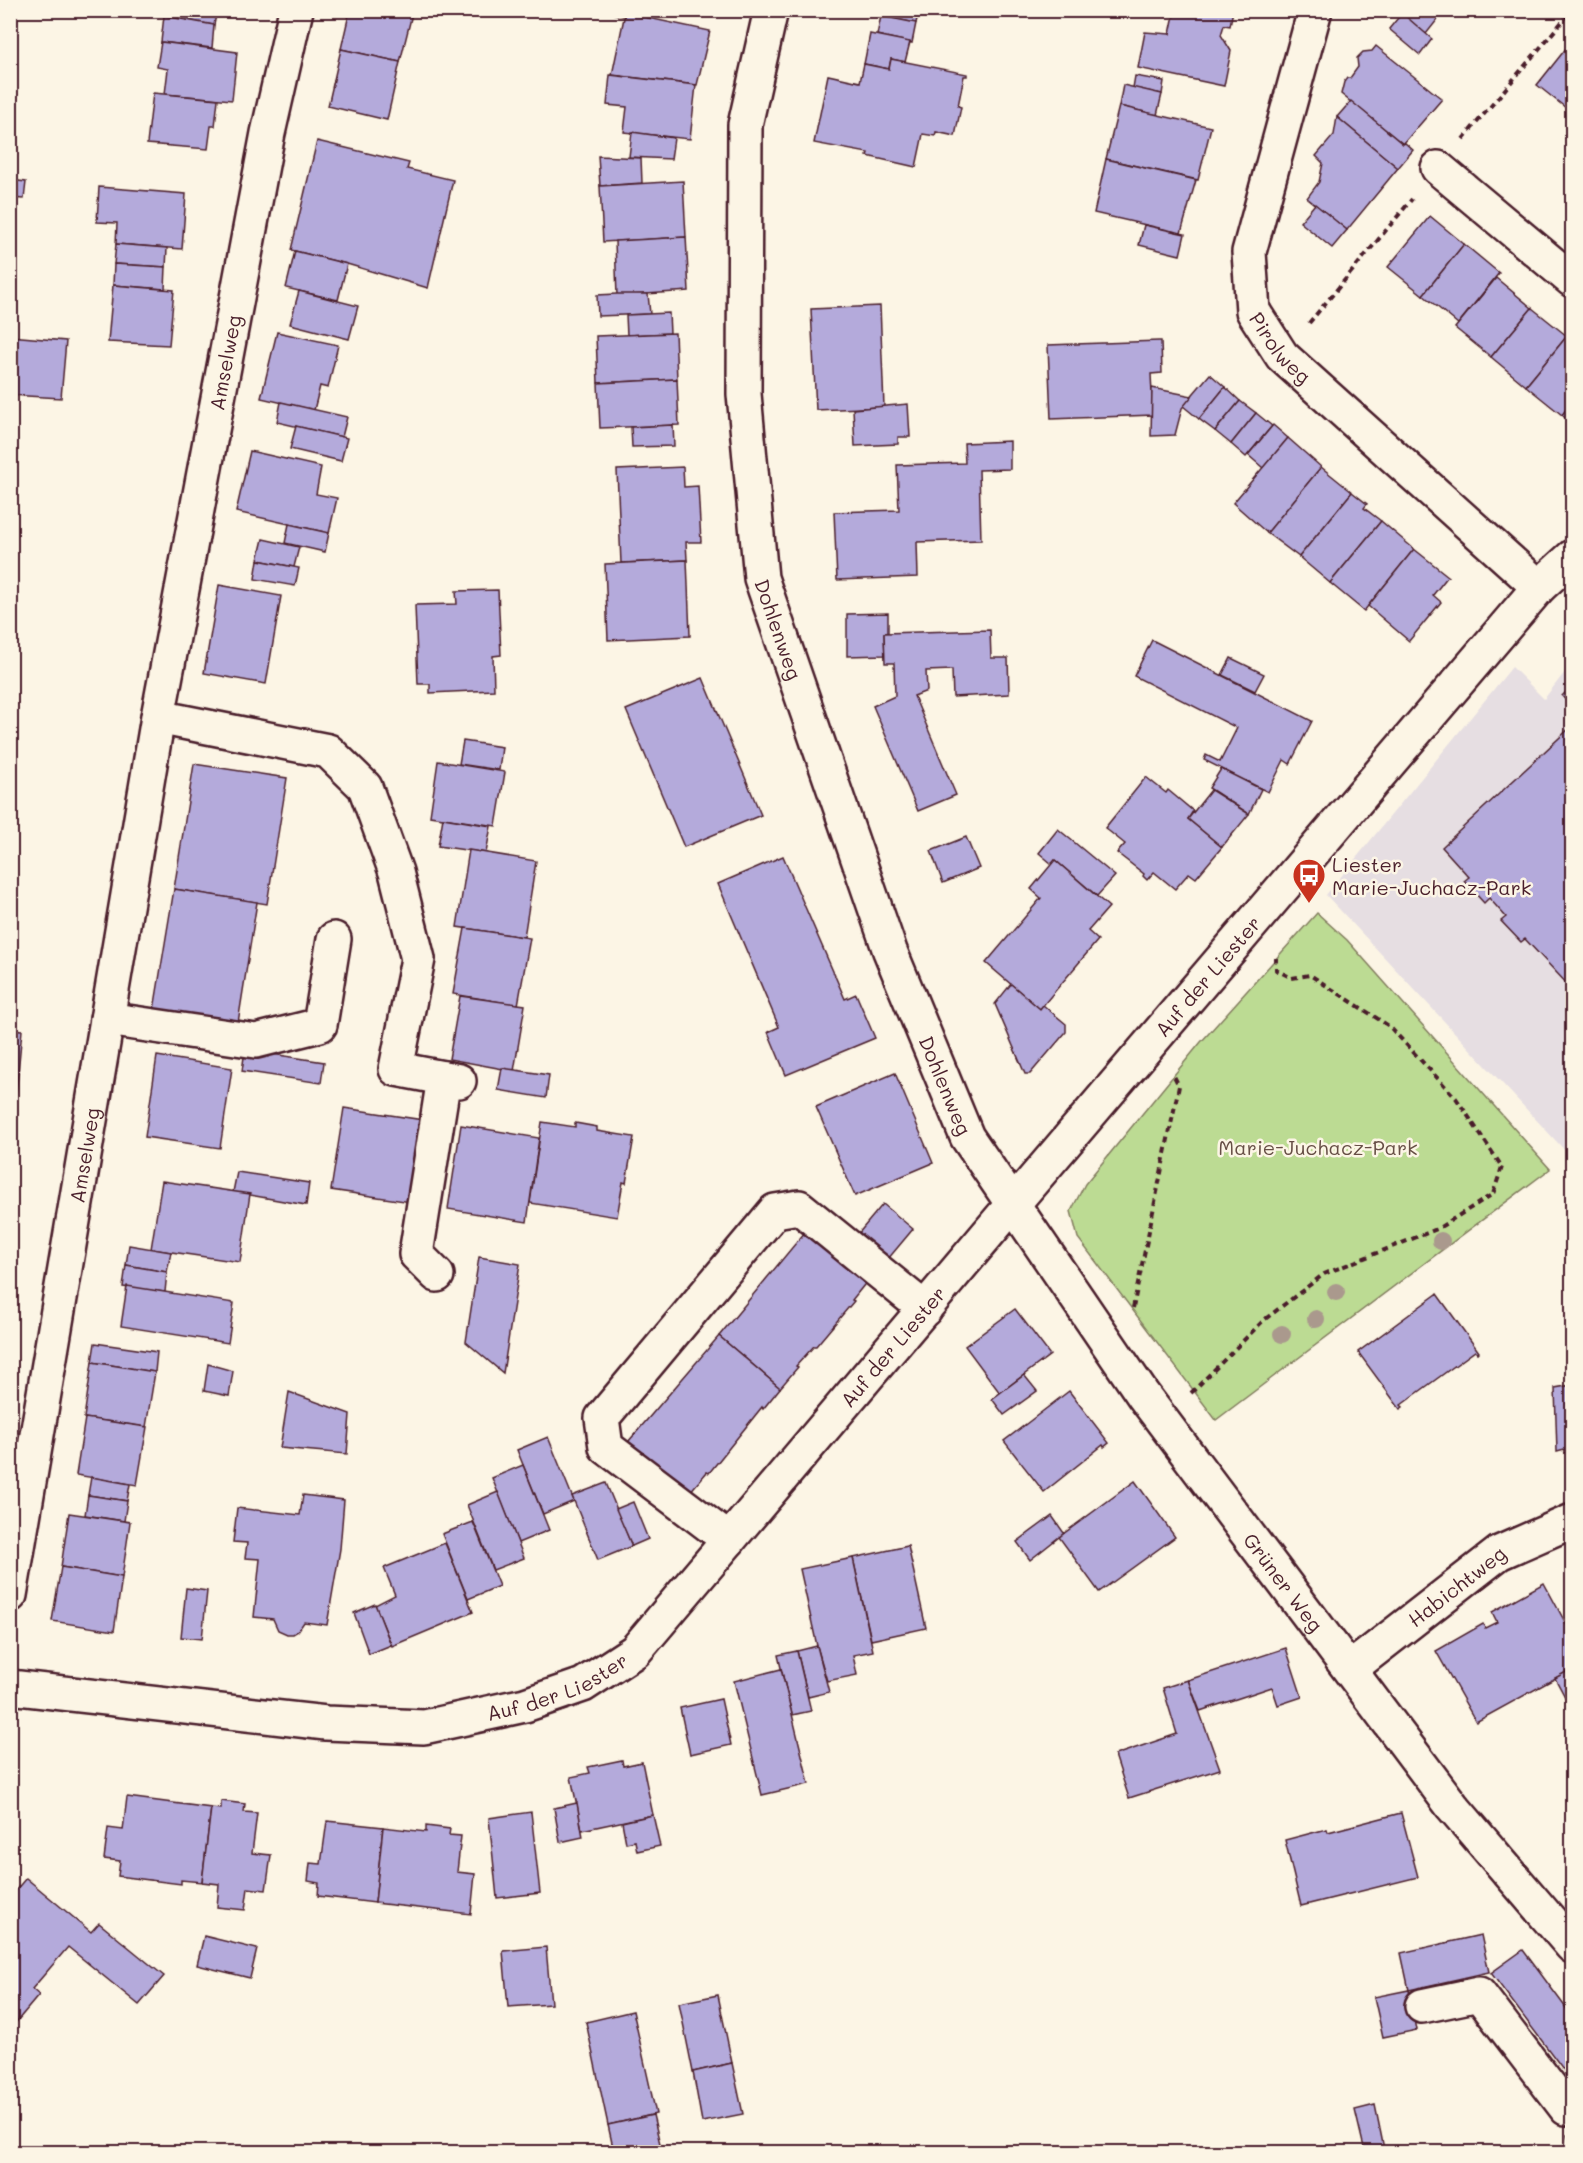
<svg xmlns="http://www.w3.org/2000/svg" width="1583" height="2163" font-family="Mali,sans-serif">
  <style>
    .built { fill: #e6dee2 }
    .green { fill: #bcdb93; stroke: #837d5f; stroke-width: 1.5 }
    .building { fill: #b4aadb; stroke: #4a1f2b; stroke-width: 1.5 }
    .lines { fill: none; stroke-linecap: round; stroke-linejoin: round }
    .minor-casing { stroke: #4a1f2b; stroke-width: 38 }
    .path { stroke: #4a1f2b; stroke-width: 4; stroke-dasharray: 6 4.5; stroke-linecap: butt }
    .minor { stroke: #fcf5e5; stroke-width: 33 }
    .tree { fill: #aa998d }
    .labels { text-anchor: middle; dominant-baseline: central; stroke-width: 5; stroke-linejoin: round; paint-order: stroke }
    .street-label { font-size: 20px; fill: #4a1f2b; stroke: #fcf5e5 }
    .poi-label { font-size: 20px; fill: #4a1f2b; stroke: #fcf5e5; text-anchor: start }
    .park-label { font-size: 20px; fill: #664e45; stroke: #fcf5e5 }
  </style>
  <rect width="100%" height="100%" fill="#fcf5e5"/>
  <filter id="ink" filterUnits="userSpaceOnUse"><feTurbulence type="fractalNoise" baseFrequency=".0167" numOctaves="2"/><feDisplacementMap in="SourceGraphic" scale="12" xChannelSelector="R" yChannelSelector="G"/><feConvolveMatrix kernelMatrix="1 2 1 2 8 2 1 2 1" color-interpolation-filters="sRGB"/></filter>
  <g filter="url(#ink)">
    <!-- built -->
    <path class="built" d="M1572,663V1158L1326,895L1512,667L1544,699Z"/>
    <!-- green -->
    <path class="green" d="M1317,913L1347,940L1550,1169L1216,1420L1078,1238L1071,1211L1085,1184L1201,1042Z"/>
    <!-- building -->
    <g class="building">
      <path d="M156,10H217L214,25L155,14Z"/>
      <path d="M350,10H413L400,62L341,49Z"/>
      <path d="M600,10H630L629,13H625L624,16Z"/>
      <path d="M882,10H919L916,23L881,16Z"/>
      <path d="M1153,10H1233L1230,26L1224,25L1221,35L1231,51L1224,86L1138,68L1145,32L1170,34L1174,15Z"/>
      <path d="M1398,10H1445L1426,34Z"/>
      <path d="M625,13L710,31L697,85L612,75Z"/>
      <path d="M1402,13L1432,39L1420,55L1389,29Z"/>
      <path d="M164,16L214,25L212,48L161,42Z"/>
      <path d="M881,16L916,23L912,43L877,35Z"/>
      <path d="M870,34L910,42L905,62L891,59L889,69L864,64Z"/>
      <path d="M1572,41V99L1566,108L1537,85Z"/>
      <path d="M161,42L237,52L232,100L165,94L168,69L157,67Z"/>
      <path d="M1376,46L1442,99L1403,144L1341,94L1344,82L1347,78H1350L1358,67L1357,58L1363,52L1372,51Z"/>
      <path d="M341,49L400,62L387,120L328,106Z"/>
      <path d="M891,59L967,74V76H964L958,106L961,107L955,136L936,132L935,136L923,134L916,167L867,156L868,153L814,143L828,75L860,82L864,64L889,69Z"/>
      <path d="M610,75L696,85L690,139L624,132L627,107L607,105Z"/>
      <path d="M1135,76L1164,81L1162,94L1133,88Z"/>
      <path d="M1123,85L1162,94L1157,115L1119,106Z"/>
      <path d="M153,93L218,99L215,126H211L208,149L147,144Z"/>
      <path d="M1351,101L1403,144L1405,143L1413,150L1398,168L1337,117Z"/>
      <path d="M1119,106L1211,127L1198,180L1106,159Z"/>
      <path d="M1337,117L1398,168L1347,230L1307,198L1319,182L1323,163L1316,156L1334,135Z"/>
      <path d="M632,132L674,138L671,159L629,157Z"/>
      <path d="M317,141L409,163L407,169L453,180L428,288L347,264L291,250Z"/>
      <path d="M598,156L641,158L642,183L600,186Z"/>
      <path d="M1106,159L1196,180L1181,233L1094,213Z"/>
      <path d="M10,180L26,182L24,199L10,198Z"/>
      <path d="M683,181L686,237L603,242L600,186Z"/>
      <path d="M99,187L186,194L182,249L116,244L117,223L97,222Z"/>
      <path d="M1315,204L1347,230L1332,248L1300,222Z"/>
      <path d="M1430,216L1464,244L1423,295L1388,267Z"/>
      <path d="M1144,225L1185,234L1180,255L1139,245Z"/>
      <path d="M686,237L689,291L617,296L615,241Z"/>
      <path d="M116,244L167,248L166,267L114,264Z"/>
      <path d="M1464,244L1499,273L1458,324L1423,295Z"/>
      <path d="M295,251L347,264L338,300L286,288Z"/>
      <path d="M114,264L166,267L165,289L113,285Z"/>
      <path d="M1496,278L1532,308L1491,357L1455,328Z"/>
      <path d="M113,285L174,290L169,345L108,342Z"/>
      <path d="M299,291L358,306L349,339L290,324Z"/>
      <path d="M617,294H648L650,314L598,316L597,295Z"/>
      <path d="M880,306L884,407L816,410L811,309Z"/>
      <path d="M1532,308L1567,336L1526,386L1491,357Z"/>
      <path d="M669,313L670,333L627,335L626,315Z"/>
      <path d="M277,332L338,345L328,388L320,386L314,410L261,398Z"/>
      <path d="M675,333L677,379L598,383L596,336Z"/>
      <path d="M10,336L66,341L61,398L10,395Z"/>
      <path d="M1567,336L1572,340V402L1562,415L1526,386Z"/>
      <path d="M1159,341H1161L1162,373L1151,374L1153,415L1051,419L1048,345Z"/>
      <path d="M1210,374L1225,387L1199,419L1183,406Z"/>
      <path d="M677,379L679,425L600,428L598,383Z"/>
      <path d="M1225,387L1240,401L1215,431L1199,419Z"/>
      <path d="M1152,388L1192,396L1182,408L1175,435L1151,436Z"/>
      <path d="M1240,401L1256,413L1231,444L1215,431Z"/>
      <path d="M281,402L347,417L342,437L277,422Z"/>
      <path d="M1572,402V424L1562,415Z"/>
      <path d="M908,404L910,437H898V444L855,446L853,409Z"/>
      <path d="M1256,413L1272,426L1246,457L1231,444Z"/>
      <path d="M673,425L674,446L632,447L631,427Z"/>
      <path d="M1273,425L1288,438L1263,468L1248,455Z"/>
      <path d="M296,426L347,438L341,461L290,449Z"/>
      <path d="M1288,438L1321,467L1267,533L1233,503Z"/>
      <path d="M1010,441V469L979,470L981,540L917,542L918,577L837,580L834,512L899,510L897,465L965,463L964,443Z"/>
      <path d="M250,451L321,467L316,494L337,498L329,533L236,512Z"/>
      <path d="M683,467L684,487L698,486L701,542H686L687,560L621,563L617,470Z"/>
      <path d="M1321,467L1352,492L1299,557L1267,533Z"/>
      <path d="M1352,492L1367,504L1364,508L1381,521L1330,583L1299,557Z"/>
      <path d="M1381,521L1414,549L1364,611L1330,583Z"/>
      <path d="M289,524L329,533L325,552L285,543Z"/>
      <path d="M263,539L299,547L294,567L258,560Z"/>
      <path d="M1414,549L1448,576L1433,595L1441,602L1409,641L1368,606Z"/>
      <path d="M258,560L299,568L295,586L255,579Z"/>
      <path d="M687,560L690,636L608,640L605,564Z"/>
      <path d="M219,585L281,596L266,684L204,673Z"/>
      <path d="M498,590L501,655L493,656L494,690L430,693V684H418L415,605L457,604L456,591Z"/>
      <path d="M888,613V633H884L885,655L847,656V614Z"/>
      <path d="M990,630L991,658H1008L1009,694L953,697L952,670L926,671L927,691L914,696L956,795L918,811L873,706L895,696L894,663H885L884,633Z"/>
      <path d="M1152,640L1312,721L1290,764L1284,760L1268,792L1204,760L1206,755L1220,762L1237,728L1134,676Z"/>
      <path d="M1231,658L1264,674L1255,691L1222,675Z"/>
      <path d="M703,678L761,815L684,847L626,710Z"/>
      <path d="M1572,686V707L1562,696Z"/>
      <path d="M1572,726V985L1570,987L1525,939L1521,942L1501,921L1506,917L1489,898L1484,903L1464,881L1469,877L1442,847Z"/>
      <path d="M463,741L502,747L499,770L459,764Z"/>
      <path d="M438,761L505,772L496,826L430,816Z"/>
      <path d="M194,764L287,778L267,904L174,889Z"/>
      <path d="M1221,769L1261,789L1249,814L1209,788Z"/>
      <path d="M1146,777L1166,793L1168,790L1193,811L1188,819L1222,847L1196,878L1189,873L1175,889L1154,872L1147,880L1143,876L1144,874L1117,853L1125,844L1105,828Z"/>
      <path d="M1211,790L1249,814L1222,847L1188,819Z"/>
      <path d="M443,818L491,826L486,853L438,846Z"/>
      <path d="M1058,829L1115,876L1097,896L1055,860L1052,864L1039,853Z"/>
      <path d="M966,837L979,868L943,883L931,851Z"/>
      <path d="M469,850L536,861L524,937L457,927Z"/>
      <path d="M783,856L845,999L856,994L875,1038L786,1075L768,1032L779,1027L718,884Z"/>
      <path d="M1055,860L1109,907L1088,931L1098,940L1040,1009L986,963L1041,898L1031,889Z"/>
      <path d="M174,889L257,902L237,1029L153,1016Z"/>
      <path d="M465,928L530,938L518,1005L453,994Z"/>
      <path d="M1011,984L1040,1009L1043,1005L1066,1024V1032L1030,1074H1025L995,1004Z"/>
      <path d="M460,996L525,1005L514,1071L449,1059Z"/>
      <path d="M10,1029L22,1030L13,1128H10Z"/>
      <path d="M245,1050L324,1062L321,1083L242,1071Z"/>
      <path d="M157,1056L232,1068L220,1148L145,1137Z"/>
      <path d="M502,1068L549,1075L546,1098L498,1090Z"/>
      <path d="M895,1073L933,1163L855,1196L816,1107Z"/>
      <path d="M344,1108L423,1120L411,1202L331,1190Z"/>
      <path d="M542,1122L575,1127V1123L597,1127V1131L634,1137L626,1183L623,1182L617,1217L530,1203Z"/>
      <path d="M461,1125L539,1138L527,1222L448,1209Z"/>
      <path d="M10,1135H15L11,1189H10Z"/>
      <path d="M237,1172L309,1183L306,1205L233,1192Z"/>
      <path d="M162,1181L250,1194L240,1262L151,1249Z"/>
      <path d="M883,1204L913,1229L888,1259L858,1234Z"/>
      <path d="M810,1226L868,1280L852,1300L854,1301L816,1346H814L796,1366L798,1367L780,1388L719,1336Z"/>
      <path d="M129,1245L171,1252L167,1272L126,1265Z"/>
      <path d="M479,1257L520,1264L503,1373L466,1342Z"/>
      <path d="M126,1265L167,1272L165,1292L123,1287Z"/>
      <path d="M127,1286L234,1303L228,1343L121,1326Z"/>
      <path d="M1437,1294L1479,1352L1477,1353L1475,1351L1401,1405L1403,1407L1400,1409L1358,1352Z"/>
      <path d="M1015,1309L1050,1355L1000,1393L965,1346Z"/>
      <path d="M719,1336L780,1388L763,1409L762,1407L709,1473L707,1472L689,1493L628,1442Z"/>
      <path d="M95,1343L157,1352L155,1372L92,1362Z"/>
      <path d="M92,1362L155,1372L146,1427L84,1418Z"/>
      <path d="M208,1364L233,1371L229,1396L204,1391Z"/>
      <path d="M1024,1375L1037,1391L1004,1415L992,1399Z"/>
      <path d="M1572,1385V1448L1557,1452L1555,1388Z"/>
      <path d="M1069,1391L1109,1443L1104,1447L1103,1445L1044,1492L1004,1441Z"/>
      <path d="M289,1392L350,1414L347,1454L280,1448Z"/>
      <path d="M85,1418L147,1427L137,1485L76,1475Z"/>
      <path d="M548,1437L574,1501L543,1514L517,1450Z"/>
      <path d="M523,1465L549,1530L518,1543L492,1478Z"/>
      <path d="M91,1477L130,1484L127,1501L88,1495Z"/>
      <path d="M1135,1481L1175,1537L1099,1592L1059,1537Z"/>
      <path d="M606,1483L632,1546L598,1560L572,1496Z"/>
      <path d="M498,1492L524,1558L493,1570L467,1505Z"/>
      <path d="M88,1495L127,1501L124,1521L85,1515Z"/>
      <path d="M303,1495L344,1500L340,1549L327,1625L304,1622L298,1631L293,1634H287L278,1630L273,1619L254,1617L260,1559L245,1558L247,1543L233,1542L237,1508L300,1515Z"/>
      <path d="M633,1502L648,1539L632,1546L616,1509Z"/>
      <path d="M69,1513L130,1522L122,1577L61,1567Z"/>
      <path d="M1052,1516L1064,1533L1030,1560L1017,1542Z"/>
      <path d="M473,1522L499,1586L468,1599L442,1534Z"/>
      <path d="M445,1543L473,1612L392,1646L375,1605L395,1595L384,1568Z"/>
      <path d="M908,1546L926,1628L871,1640L853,1558Z"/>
      <path d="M853,1558L873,1651L853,1655L857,1675L827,1681L817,1646L800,1569Z"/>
      <path d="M61,1567L122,1577L114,1631L52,1621Z"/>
      <path d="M1544,1583L1572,1635V1669L1476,1722L1436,1651L1483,1624L1485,1628L1497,1622L1492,1612Z"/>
      <path d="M186,1588L207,1591L202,1639L181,1637Z"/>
      <path d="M375,1604L391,1645L369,1654L354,1613Z"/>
      <path d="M817,1646L829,1692L808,1697L797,1651Z"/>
      <path d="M1286,1648L1302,1697L1278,1705L1272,1687L1200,1711L1188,1680Z"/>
      <path d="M797,1651L811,1711L792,1715L778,1655Z"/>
      <path d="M781,1669L809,1784L762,1795L734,1681Z"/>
      <path d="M1572,1669V1710L1555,1678Z"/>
      <path d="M1188,1680L1220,1769L1129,1798L1115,1755L1177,1734L1163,1688Z"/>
      <path d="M721,1699L731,1745L690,1754L680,1708Z"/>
      <path d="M622,1760L623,1766L642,1762L653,1815L582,1830L571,1777L590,1773L588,1767Z"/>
      <path d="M127,1797L211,1808L202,1882L181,1880V1884L118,1876L120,1861L104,1859L108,1828L123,1830Z"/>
      <path d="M221,1801L245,1804L244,1812L257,1813L252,1853L271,1855L266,1890L248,1888L245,1910L217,1907L219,1884L202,1882L211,1808L221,1809Z"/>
      <path d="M577,1803L583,1837L560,1842L554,1808Z"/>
      <path d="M531,1812L540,1893L497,1898L489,1818Z"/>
      <path d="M1401,1813L1418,1877L1301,1906L1285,1840L1327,1829L1328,1832Z"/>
      <path d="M653,1815L660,1846L637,1851L635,1841L626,1843L622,1822Z"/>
      <path d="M327,1821L383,1827L375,1903L318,1896L319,1883L308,1881L310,1863L321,1864Z"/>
      <path d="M426,1826L450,1829L449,1835L461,1836L457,1872L475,1874L471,1914L375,1903L383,1827L426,1832Z"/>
      <path d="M26,1878L91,1932L99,1923L164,1976L139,2005L68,1947L32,1989L39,1995L12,2027L10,2026V1897Z"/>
      <path d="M1481,1935L1489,1972L1409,1990L1401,1953Z"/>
      <path d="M204,1936L257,1949L250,1978L197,1965Z"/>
      <path d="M546,1947L551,2004L508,2007L503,1951Z"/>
      <path d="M1523,1950L1572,2016V2081L1491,1973Z"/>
      <path d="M1409,1990L1417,2030L1383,2037L1374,1997Z"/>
      <path d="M718,1995L732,2063L693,2072L679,2003Z"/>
      <path d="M633,2011L656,2114L608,2125L586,2022Z"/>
      <path d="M732,2063L743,2114L702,2122L693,2072Z"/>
      <path d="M1375,2105L1384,2149L1365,2152L1355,2110Z"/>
      <path d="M653,2115L662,2152H614L608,2125Z"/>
      <path d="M1572,2133V2152H1570L1567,2135Z"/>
    </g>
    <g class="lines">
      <defs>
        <g id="minor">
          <path id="s1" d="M771,10L745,125L744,394L761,578L890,951L967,1137L1143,1395L1452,1806L1572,1946"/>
          <path id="s2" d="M1315,10L1249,252L1253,311L1282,356L1539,587"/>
          <path d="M1438,168L1572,280"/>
          <path d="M158,717L328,751L365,787L396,872L418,959L396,1069L459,1081"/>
          <path d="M107,1019L256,1041L320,1025L334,939"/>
          <path d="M437,1275L416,1254L444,1078"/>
          <path d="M729,1540L606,1447L602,1418L775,1211L799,1207L925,1309"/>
          <path id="s3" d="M10,1595L158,717L268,133L296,10"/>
          <path id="s4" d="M1350,1669L1499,1553L1572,1521"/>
          <path id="s5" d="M10,1687L326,1723L424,1727L525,1705L583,1685L635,1651L1013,1204L1539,587L1572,557"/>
          <path d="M1422,2006L1479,1994L1566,2108L1572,2107"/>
        </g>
      </defs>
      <!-- minor casing -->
      <use href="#minor" class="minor-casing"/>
      <!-- path -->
      <g class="path">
        <path d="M1463,139L1572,10"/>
        <path d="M1309,323L1412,199"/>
        <path d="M1133,1308L1179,1086L1174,1076"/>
        <path d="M1191,1393L1264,1320L1324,1274L1437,1229L1493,1194L1502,1167L1456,1098L1389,1026L1310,975L1292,978L1276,970V958"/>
      </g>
      <!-- minor -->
      <use href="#minor" class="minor"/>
    </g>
    <!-- trees -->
    <g class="tree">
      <circle cx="1441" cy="1241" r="9"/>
      <circle cx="1336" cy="1292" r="9"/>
      <circle cx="1316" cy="1319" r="9"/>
      <circle cx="1282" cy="1334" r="9"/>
    </g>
  </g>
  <!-- icons -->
  <defs>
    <symbol id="bus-pin" viewBox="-11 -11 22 30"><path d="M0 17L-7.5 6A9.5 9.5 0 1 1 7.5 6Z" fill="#c8321e" stroke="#fcf5e5"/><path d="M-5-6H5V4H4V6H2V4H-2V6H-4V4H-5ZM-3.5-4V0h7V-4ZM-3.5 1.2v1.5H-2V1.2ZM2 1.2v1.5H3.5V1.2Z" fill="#fff"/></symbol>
  </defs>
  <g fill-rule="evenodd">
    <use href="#bus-pin" x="1290" y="856" width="38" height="52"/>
  </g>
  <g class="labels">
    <!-- street labels -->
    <g class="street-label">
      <text stroke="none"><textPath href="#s2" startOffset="356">Pirolweg</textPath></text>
      <text stroke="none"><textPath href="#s3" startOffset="1251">Amselweg</textPath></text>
      <text stroke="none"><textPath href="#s1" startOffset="626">Dohlenweg</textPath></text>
      <text stroke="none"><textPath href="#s5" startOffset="1528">Auf der Liester</textPath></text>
      <text stroke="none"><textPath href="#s1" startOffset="1112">Dohlenweg</textPath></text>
      <text stroke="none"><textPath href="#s3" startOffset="446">Amselweg</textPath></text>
      <text stroke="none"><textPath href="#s5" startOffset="1042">Auf der Liester</textPath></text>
      <text stroke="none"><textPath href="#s1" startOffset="1714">Grüner Weg</textPath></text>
      <text stroke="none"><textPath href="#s4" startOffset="135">Habichtweg</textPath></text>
      <text stroke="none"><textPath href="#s5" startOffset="556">Auf der Liester</textPath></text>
    </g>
    <!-- poi labels -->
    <g class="poi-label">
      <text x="1332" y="864">Liester<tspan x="1332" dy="23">Marie-Juchacz-Park</tspan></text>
    </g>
    <!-- park labels -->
    <g class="park-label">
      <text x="1318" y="1147">Marie-Juchacz-Park</text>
    </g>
  </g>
  <!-- margin -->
  <rect width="1583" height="2163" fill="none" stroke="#fcf5e5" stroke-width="36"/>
  <rect x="18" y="18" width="1547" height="2127" fill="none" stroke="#4a1f2b" stroke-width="2" filter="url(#ink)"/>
</svg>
